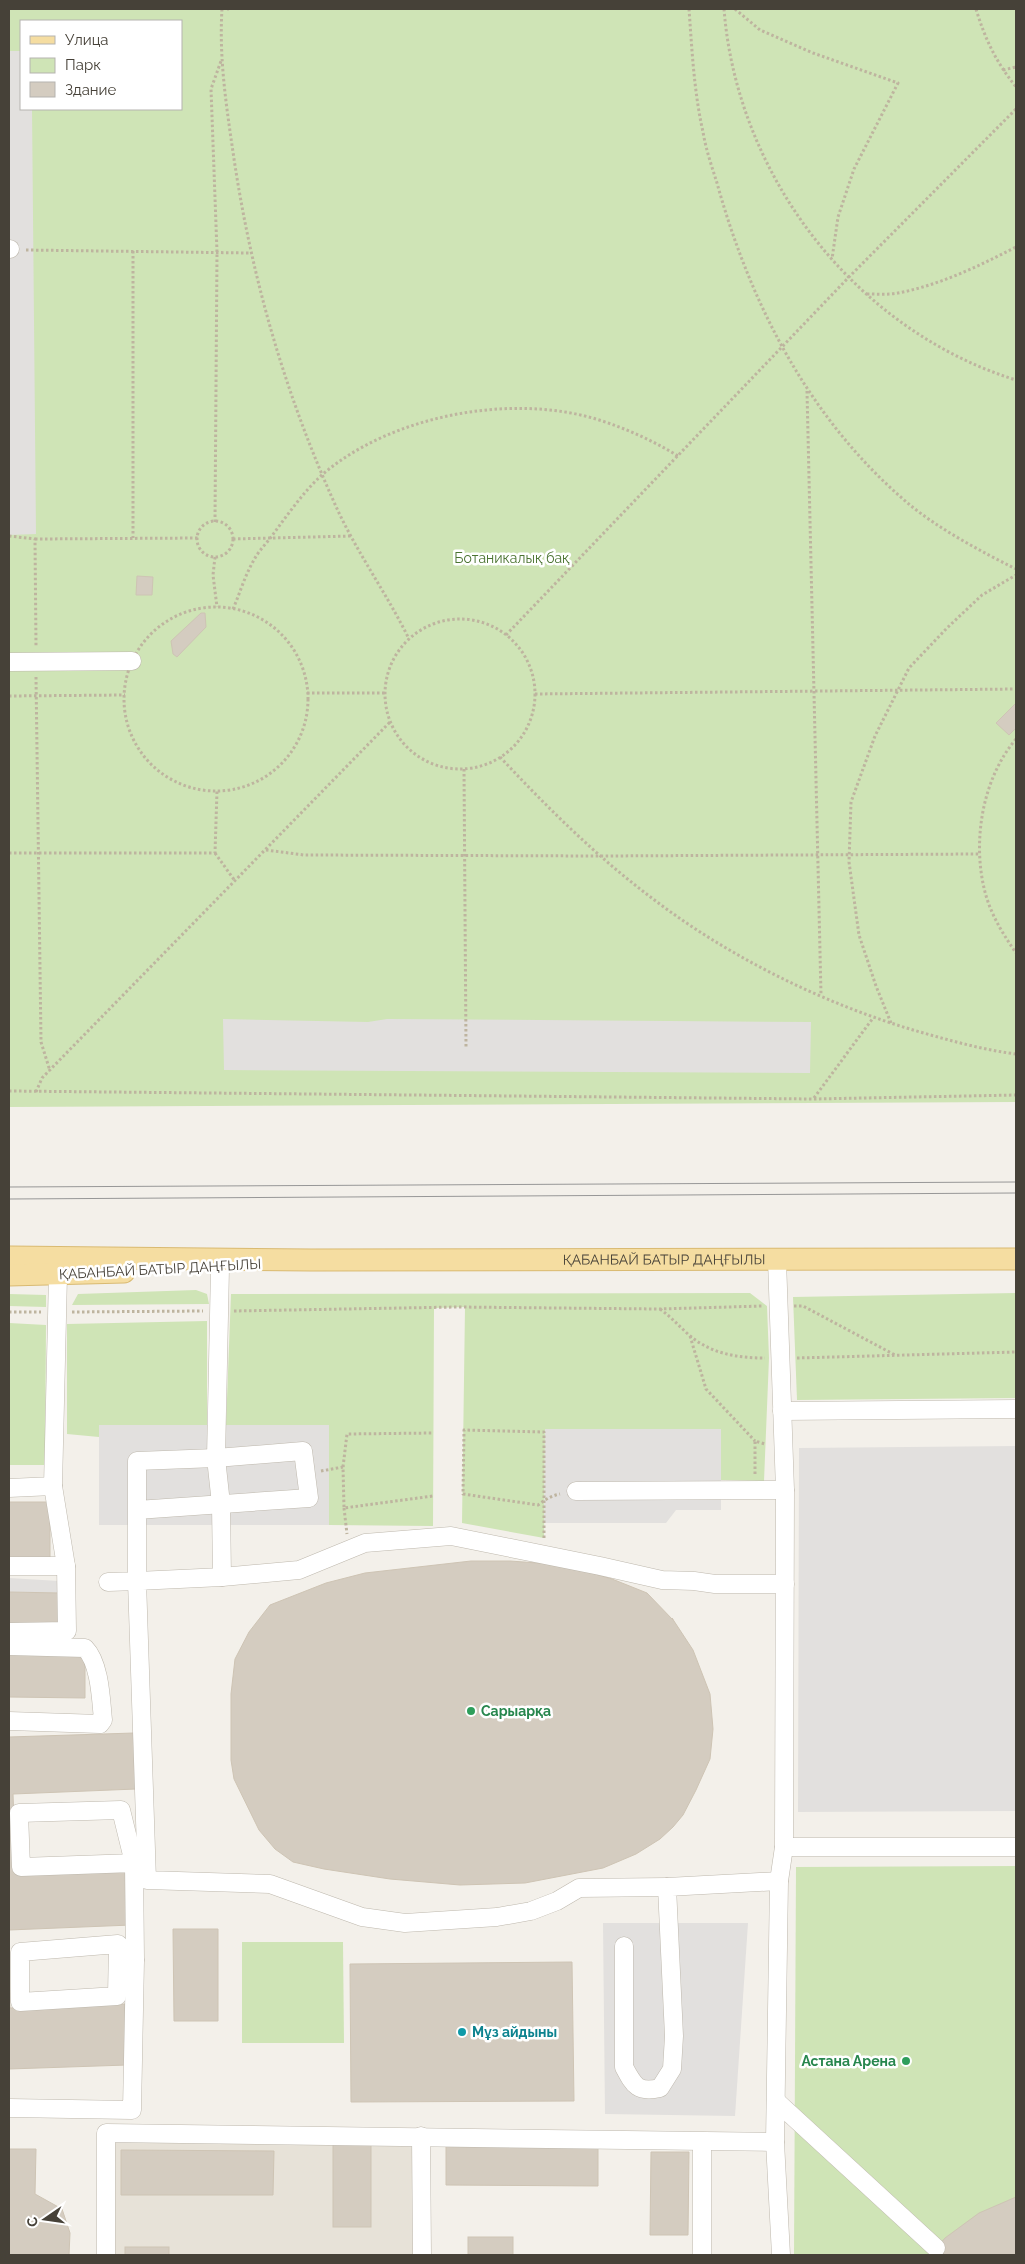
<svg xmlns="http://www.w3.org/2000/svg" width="1025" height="2264" font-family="Raleway,sans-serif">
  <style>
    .residential { fill: #e7e2d8 }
    .green { fill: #cfe4b6; fill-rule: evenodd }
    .parking { fill: #e2e0de }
    .building { fill: #d4ccc0; stroke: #cec4b4 }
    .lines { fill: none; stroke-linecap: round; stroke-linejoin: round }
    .minor-casing { stroke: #beb8ad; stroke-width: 19 }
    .major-casing { stroke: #d9ba72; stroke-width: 23 }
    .path { stroke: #beb49f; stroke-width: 3; stroke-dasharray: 2.5 2.5; stroke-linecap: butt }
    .minor { stroke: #fff; stroke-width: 18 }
    .major { stroke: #f5dda1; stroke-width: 21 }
    .tram { stroke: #979797; stroke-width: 1 }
    .leisure-dot { fill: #2e9e5b; stroke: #fff; stroke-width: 2 }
    .culture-dot { fill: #0f9aa8; stroke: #fff; stroke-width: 2 }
    .labels { text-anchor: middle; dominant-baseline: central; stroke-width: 5; stroke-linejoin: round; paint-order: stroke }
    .park-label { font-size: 14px; fill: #4a7331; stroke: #fff }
    .street-label { font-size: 14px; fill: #464138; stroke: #fff }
    .leisure-label { font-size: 14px; font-weight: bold; fill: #27864d; stroke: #fff; text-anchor: start }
    .culture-label { font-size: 14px; font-weight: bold; fill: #0d838f; stroke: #fff; text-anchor: start }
  </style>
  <rect width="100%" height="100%" fill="#f3f0ea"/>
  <!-- residential -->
  <path class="residential" d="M414,2132L415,2255H106V2133Z"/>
  <!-- green -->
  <g class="green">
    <path d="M9,9H1016V1102L9,1107ZM21,21H181V109H21Z"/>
    <path d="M196,1290L207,1294L209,1304L72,1305L78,1294Z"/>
    <path d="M750,1293L767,1306L769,1358L764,1481L721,1480L720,1429H545L544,1538L462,1523L465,1307L434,1308L433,1526L329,1525L328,1425H226L231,1294Z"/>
    <path d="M1016,1293V1398L797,1400L793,1297Z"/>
    <path d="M9,1294L46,1295V1307L9,1306Z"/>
    <path d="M207,1321V1425H100L99,1437L67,1434V1324Z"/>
    <path d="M9,1323L46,1325L45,1465H9Z"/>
    <path d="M1016,1866V2255H794L796,1867Z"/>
    <path d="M242,1942H343L344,2043H242Z"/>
  </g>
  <!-- parking -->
  <g class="parking">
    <path d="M9,51H21V109H32L36,534L9,535Z"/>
    <path d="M223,1019L368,1022L387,1019L811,1022L810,1073L224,1070Z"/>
    <rect x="99" y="1425" width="230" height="100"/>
    <path d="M545,1429H721V1510H676L666,1523H544Z"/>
    <path d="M1016,1446V1811L798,1812L799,1448Z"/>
    <path d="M9,1578L59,1581L60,1593L9,1592Z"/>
    <path d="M603,1923H748L735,2116L605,2114Z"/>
  </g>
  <!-- building -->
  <g class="building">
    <path d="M137,576L153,577L152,595H136Z"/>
    <path d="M201,613H205L206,627L177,657L173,654L171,641Z"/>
    <path d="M1016,703V728L1009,735L996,723Z"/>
    <path d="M9,1502H50V1562L9,1563Z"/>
    <path d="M471,1561H510L565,1565L612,1579L647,1593L673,1620L672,1618L693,1650L710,1694L713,1729L710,1759L696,1790L683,1815L673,1827L660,1839L636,1854L603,1868L525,1883L460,1885L390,1879L324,1869L293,1862L275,1849L259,1830L234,1779L231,1760V1694L235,1659L249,1632L270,1605L326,1583L365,1573Z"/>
    <path d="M9,1592L60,1593V1628H9Z"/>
    <path d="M9,1653H85V1698L9,1697Z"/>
    <path d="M134,1733L136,1789L13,1794L16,1873L129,1869L131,1925L9,1930V1737Z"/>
    <path d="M173,1929H218V2021H174Z"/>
    <path d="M572,1962L574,2101L351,2102L350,1964Z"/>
    <path d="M9,1965L10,2008L125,2004L127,2065L9,2069Z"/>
    <path d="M446,2141H598V2186L446,2185Z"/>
    <rect x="333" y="2144" width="38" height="83"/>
    <path d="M9,2149H36L35,2194L62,2209L70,2233L69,2255H9Z"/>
    <path d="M121,2150L274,2151L273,2195H121Z"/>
    <path d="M651,2152H689L688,2235H650Z"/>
    <path d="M1016,2197V2255H930L945,2238L979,2213Z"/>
    <rect x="468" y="2237" width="45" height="18"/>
    <rect x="125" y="2247" width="44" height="8"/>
  </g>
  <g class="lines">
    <defs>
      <g id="minor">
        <path d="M9,249H10"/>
        <path d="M9,662L132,661"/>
        <path d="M777,1260L785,1490L784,1847L779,1881L775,2142L781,2255"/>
        <path d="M220,1268L216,1458L221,1504L222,1577L137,1581L147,1880L270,1884L362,1917L405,1923L497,1917L531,1911L557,1901L579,1888L667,1887"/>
        <path d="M782,1411L1016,1409"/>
        <path d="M9,1488L53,1486L58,1275"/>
        <path d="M576,1491L785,1490"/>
        <path d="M9,1566H66"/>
        <path d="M222,1577L299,1570L365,1543L451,1536L600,1566L662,1580L694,1581L715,1584H785"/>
        <path d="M108,1582L137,1581V1461L216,1458L303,1451L309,1498L137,1510"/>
        <path d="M9,1632L67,1631L66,1566L53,1486"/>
        <path d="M9,1646L85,1648C100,1663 101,1700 103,1720L100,1724L9,1721"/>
        <path d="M784,1847H1016"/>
        <path d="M118,1944L117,1996L20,2002V1952L118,1944L135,1960"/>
        <path d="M624,1946V2067C634,2086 638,2093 660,2088L672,2069L674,2036L667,1887L779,1881"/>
        <path d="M776,2101L936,2248"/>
        <path d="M9,2108L132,2110L135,1960L134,1863L121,1810L19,1813L21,1867L134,1863"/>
        <path d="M421,2136L422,2255"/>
        <path d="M106,2255V2133L775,2142"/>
        <path d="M702,2255V2142"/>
      </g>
      <g id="major">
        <path id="s1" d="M9,1257L311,1260L1016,1259"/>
        <path d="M9,1275L124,1272"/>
      </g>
    </defs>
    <!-- minor casing -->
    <use href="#minor" class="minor-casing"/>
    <!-- major casing -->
    <use href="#major" class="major-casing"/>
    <!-- path -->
    <g class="path">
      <path d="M222,9C219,57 226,104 233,152C251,277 286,398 339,513C360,557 388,596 409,639"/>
      <path d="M227,9H229"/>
      <path d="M689,9C692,50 694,92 703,132C706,150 712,167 717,183C751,306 811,422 910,505C939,529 982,552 1016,569"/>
      <path d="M724,9C737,176 855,330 1016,380"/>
      <path d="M735,9L760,30L813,53L898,83L854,169L838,217L832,259"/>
      <path d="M976,9C985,39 996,62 1016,87"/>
      <path d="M1003,70L1016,67"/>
      <path d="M26,250L250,253"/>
      <path d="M133,251V538"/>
      <path d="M867,294C877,294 888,295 898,293C940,285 979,266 1016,247"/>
      <path d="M807,391L821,995"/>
      <circle cx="215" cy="539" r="18"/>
      <path d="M215,522L217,252L211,89L221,61"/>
      <path d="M9,536L35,539L36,646"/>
      <path d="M35,539L198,538"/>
      <path d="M233,539L352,536"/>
      <path d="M215,557L213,575L217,607"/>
      <circle cx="216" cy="699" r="92"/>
      <path d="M233,609C240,593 245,575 254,560C259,550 268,542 274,533C289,513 304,491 323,474C391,416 509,393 596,419C625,428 652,440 678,456"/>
      <circle cx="460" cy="694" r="75"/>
      <path d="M506,635L848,278L1016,109"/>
      <path d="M36,677L41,1042L50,1071"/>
      <path d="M307,693H385"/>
      <path d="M535,694L1016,689"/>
      <path d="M9,696L125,695"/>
      <path d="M1016,739C982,779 972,842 985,892C991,915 1003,934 1016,953"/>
      <path d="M500,757C545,805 592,852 644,892C724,955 823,1004 920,1032C952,1041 984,1050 1016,1054"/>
      <path d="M464,769L466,1047"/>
      <path d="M266,850L304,855L603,856L979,854"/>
      <path d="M9,853H215L217,791"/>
      <path d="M215,853L235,881"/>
      <path d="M891,1023L876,986L859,935L849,862L851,802L875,736L909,668L947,628L982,595L1016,575"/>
      <path d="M9,1091L814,1099L1016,1095"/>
      <path d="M36,1092L42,1078L391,721"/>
      <path d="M814,1098L873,1018"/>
      <path d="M794,1306H803L895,1355"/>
      <path d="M660,1309C671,1317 679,1326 689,1335C711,1354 738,1358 765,1358"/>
      <path d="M234,1311L457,1307L659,1309L763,1306"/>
      <path d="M9,1312H41"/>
      <path d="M72,1312L203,1311"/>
      <path d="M690,1336L706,1389L755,1441"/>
      <path d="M797,1358L1016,1352"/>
      <path d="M343,1467L347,1434L433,1433"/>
      <path d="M321,1471L343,1467L344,1508L433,1496"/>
      <path d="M755,1474V1441L765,1444"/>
      <path d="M344,1508L347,1534"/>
      <path d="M544,1538V1432L464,1430L463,1494L538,1505C546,1499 551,1496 560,1494"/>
    </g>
    <!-- minor -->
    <use href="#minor" class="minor"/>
    <!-- major -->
    <use href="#major" class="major"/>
    <!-- tram -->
    <g class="tram">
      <path d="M9,1187L1016,1182"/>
      <path d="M9,1199L1016,1193"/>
    </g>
  </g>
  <!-- markers -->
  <g class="leisure-dot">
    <circle cx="471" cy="1711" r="5"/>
    <circle cx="906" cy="2061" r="5"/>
  </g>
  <circle class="culture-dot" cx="462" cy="2032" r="5"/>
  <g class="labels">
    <!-- park labels -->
    <g class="park-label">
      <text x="512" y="558">Ботаникалық бақ</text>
    </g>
    <!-- street labels -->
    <g class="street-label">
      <text stroke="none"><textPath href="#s1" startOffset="655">ҚАБАНБАЙ БАТЫР ДАҢҒЫЛЫ</textPath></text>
      <text transform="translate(160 1269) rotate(-3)">ҚАБАНБАЙ БАТЫР ДАҢҒЫЛЫ</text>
    </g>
    <!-- leisure labels -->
    <g class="leisure-label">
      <text x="481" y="1711">Сарыарқа</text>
      <text x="896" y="2061" text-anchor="end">Астана Арена</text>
    </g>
    <!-- culture labels -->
    <g class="culture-label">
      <text x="472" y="2032">Мұз айдыны</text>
    </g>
  </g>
  <!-- border -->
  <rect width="1025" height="2264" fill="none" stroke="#464138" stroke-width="20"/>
  <!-- legend -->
  <rect x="20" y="20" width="162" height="90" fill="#ffffff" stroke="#b5b3af"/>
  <rect x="30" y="36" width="25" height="8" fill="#f5dda1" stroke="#b5b3af"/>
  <text x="65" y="45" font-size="15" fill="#464138">Улица</text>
  <rect x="30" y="58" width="25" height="15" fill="#cfe4b6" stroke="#b5b3af"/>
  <text x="65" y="70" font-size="15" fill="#464138">Парк</text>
  <rect x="30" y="82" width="25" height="15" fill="#d4ccc0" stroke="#b5b3af"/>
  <text x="65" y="95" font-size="15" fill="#464138">Здание</text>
  <!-- north arrow -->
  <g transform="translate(45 2219) rotate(257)" stroke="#ffffff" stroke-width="4" paint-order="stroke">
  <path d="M0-4L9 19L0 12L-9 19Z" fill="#464138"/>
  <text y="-8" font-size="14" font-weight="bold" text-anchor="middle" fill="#464138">С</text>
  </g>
</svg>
